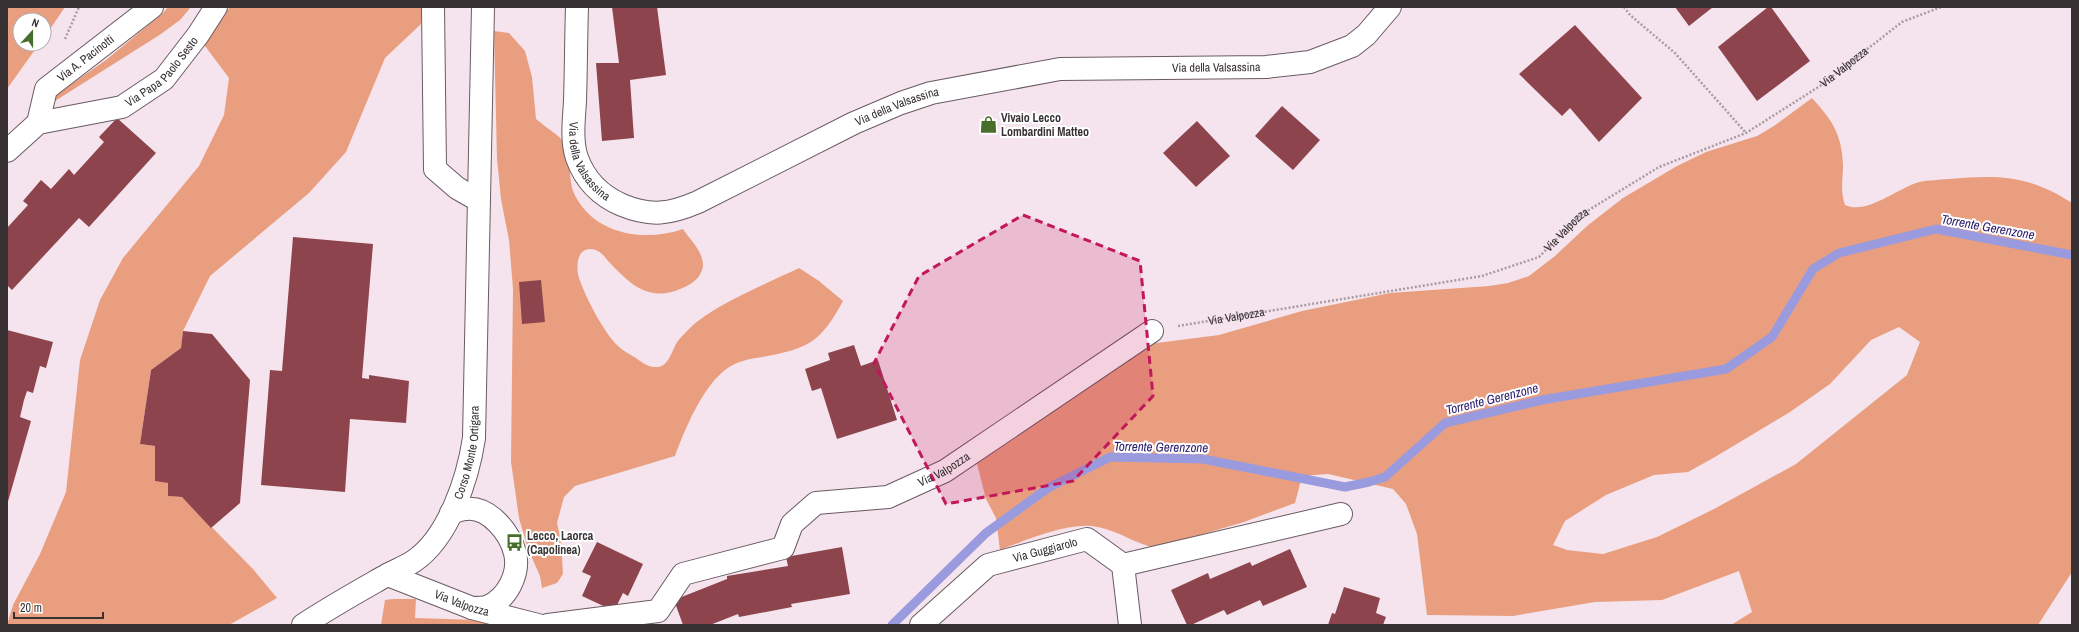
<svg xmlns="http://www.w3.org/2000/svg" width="2079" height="632" font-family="'Archivo Narrow',sans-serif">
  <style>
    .forest { fill: #e99f7f; fill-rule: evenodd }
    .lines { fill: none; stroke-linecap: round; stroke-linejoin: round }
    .stream { stroke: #9a9ade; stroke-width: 9 }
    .building { fill: #8d444d }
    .minor-casing { stroke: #695b63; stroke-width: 24 }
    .major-casing { stroke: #695b63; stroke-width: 24 }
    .path { stroke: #a89ba2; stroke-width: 2.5; stroke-dasharray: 2 2; stroke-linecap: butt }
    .minor { stroke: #fff; stroke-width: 22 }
    .major { stroke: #fff; stroke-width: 22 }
    .marked { fill: #c2185b; fill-opacity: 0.2; stroke: #c2185b; stroke-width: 3; stroke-dasharray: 8 5; stroke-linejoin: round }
    .labels { text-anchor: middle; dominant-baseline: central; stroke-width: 4; stroke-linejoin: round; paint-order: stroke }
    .street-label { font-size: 12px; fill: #373134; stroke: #fff }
    .poi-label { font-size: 12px; font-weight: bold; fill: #373134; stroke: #fff; text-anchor: start }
    .water-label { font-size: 13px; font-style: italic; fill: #2e2170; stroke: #fff }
  </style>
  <rect width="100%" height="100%" fill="#f5e4ed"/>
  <!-- forest -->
  <g class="forest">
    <path d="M7,7H65L44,38V20H20V44H39L7,89Z"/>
    <path d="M168,7H191L180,20L161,34L44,108L50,99L106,60L163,13Z"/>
    <path d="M230,7H424L421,24L385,58L346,152L309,193L210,276L183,331L181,348L151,370L140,444L155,446V480L168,483V496L182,497L253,569L277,598L229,625H7L13,605L40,554L66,492L80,360L100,300L123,258L199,166L224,115L229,78L202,42Z"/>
    <path d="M494,31L509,33L525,51L532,77L536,119C544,126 562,137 566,145C570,154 569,179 573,191C591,234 643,243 683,229C691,241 703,251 703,266C702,275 695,282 687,286C651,304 633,287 609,262C604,256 599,249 590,249C576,249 576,269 579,278C585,296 604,333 618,346C623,351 630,354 636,358C641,362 648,367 655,367C668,368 671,353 676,344C679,339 685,333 690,328C714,305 768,283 799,268L819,281L843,301C821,342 808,349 762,357C750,359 736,361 725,370C702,388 685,429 675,456L575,486L564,497L557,523L561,540L563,574L557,583L542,588L540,576L528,549L519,518L511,462L513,289L509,240L501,199L497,159Z"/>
    <path d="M1812,98C1832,120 1842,134 1843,165C1843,179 1840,191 1845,205C1867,215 1896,189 1919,182C1928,180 1939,180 1949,179C1997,175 2030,175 2072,203V572L2038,625H1731L1752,612L1739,571L1662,600L1595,602L1513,616L1427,615L1417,534L1406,504L1393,489L1328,474L1302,476L1295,503L1244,522L1156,548C1135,544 1119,531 1098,527C1069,521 1027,540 1000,550L996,518L986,499L976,460L1141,345L1219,335L1302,311L1390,293L1489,286L1508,283L1529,276L1555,256L1587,226L1623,198L1677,166L1706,152L1757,136L1774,126ZM1899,327L1920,342L1907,375L1796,464L1714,509L1657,537L1603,554L1567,550L1553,545L1565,521L1606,495L1654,475L1688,472L1715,457L1790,412L1830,384L1871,340Z"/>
    <path d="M393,599H416L415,618L642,625H381L385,600Z"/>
  </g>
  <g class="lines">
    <!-- stream -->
    <path class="stream" d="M892,625L986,533L1048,488L1110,457L1203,459L1345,487L1369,482L1385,477L1445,423L1542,400L1726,369L1772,337L1813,269L1839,253L1936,229L2072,255"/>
  </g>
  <!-- building -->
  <g class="building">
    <path d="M612,7H657L666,75L630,80L634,138L602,141L596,63H619Z"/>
    <path d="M1675,7H1713L1689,26Z"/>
    <path d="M1768,7H1771L1810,61L1757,101L1718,47Z"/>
    <path d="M1575,25L1642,98L1599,142L1570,108L1562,116L1519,74Z"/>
    <path d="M1282,106L1320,140L1293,170L1255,136Z"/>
    <path d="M117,118L156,153L89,227L79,218L12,290L7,285V228L28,205L23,201L41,180L51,189L69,169L74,175L104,142L99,137Z"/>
    <path d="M1197,121L1230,156L1196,187L1163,153Z"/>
    <path d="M293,237L373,244L362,378L369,379V375L409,381L406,423L350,419L345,492L261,485L270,370L282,371Z"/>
    <path d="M541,280L545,322L522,324L519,282Z"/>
    <path d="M7,330L53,342L46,368L40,366L33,393L27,391L24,400L20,417L31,421L7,505Z"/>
    <path d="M183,331L212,334L250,380L240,503L211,528L182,497L168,496V483L155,481V446L140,444L151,370L181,348Z"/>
    <path d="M854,345L861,366L878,360L897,420L837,439L821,388L812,391L805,369L830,360L828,353Z"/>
    <path d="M597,542L643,564L628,596L623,593L614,611L582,596L591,576L582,572Z"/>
    <path d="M842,547L850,594L791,604L792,607L739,617L738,614L710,625H683L674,600L727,579V576L788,566L786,557Z"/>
    <path d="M1290,549L1307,587L1263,606L1260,600L1227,615L1224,610L1191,625H1187L1171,590L1208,573L1210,579L1250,562L1252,566Z"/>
    <path d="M1344,587L1380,598L1376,613L1386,617L1383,625H1328L1332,613L1335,614Z"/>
  </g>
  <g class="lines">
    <defs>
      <g id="minor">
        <path d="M433,7L435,169L457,188L478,200"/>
        <path id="s2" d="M38,123L46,89L152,7"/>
        <path id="s3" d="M7,151L38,123L122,107L164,79L198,35L216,7"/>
        <path d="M451,513C455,512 461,509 466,509C489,506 510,533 515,553C520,574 507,599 487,607C483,608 477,608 472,608"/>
        <path d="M1123,565L1341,514"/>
        <path id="s4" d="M388,575L472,608L538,625"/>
        <path id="s5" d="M548,625L658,611L683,574L783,548L792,524L816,503L888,497L945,471L1152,331"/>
        <path id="s6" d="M921,625L988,565L1087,539L1123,565L1130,625"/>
      </g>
      <g id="major">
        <path id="s7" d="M577,7C576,38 576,70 575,101C574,119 571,141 577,158C585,180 601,196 622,205C651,217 670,214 698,202L854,123L901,103L931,93L1060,69L1266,67L1310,62L1352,46L1366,35L1390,7"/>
        <path id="s8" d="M303,625C330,607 359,591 387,575C396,570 405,567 414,561C449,537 468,478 474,438L483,7"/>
      </g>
    </defs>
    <!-- minor casing -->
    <use href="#minor" class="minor-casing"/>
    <!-- major casing -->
    <use href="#major" class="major-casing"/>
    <!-- path -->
    <g class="path">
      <path d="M1624,7L1630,15L1675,53L1746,133"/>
      <path d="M65,39L79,7"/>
      <path id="s1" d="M1178,326L1482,276L1539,257L1579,216L1659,167L1746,133L1820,86L1902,22L1941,7"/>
    </g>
    <!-- minor -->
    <use href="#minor" class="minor"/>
    <!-- major -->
    <use href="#major" class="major"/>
  </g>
  <!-- marked area -->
  <path class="marked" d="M1023,215L1140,261L1153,396L1073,481L946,504L874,363L919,276Z"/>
  <!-- icons -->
  <defs>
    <symbol id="shop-bare" viewBox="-9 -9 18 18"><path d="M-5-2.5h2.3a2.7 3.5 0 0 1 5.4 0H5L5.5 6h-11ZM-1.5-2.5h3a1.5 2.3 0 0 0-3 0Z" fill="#476e2a" stroke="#fff" stroke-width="2.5" paint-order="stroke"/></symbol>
    <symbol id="bus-bare" viewBox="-9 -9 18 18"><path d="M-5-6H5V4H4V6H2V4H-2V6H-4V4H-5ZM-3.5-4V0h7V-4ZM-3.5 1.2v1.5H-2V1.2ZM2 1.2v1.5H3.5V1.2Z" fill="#476e2a" stroke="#fff" stroke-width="2.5" paint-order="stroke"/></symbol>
  </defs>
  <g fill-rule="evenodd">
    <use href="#shop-bare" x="976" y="112" width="25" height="25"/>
    <use href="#bus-bare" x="502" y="530" width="25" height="25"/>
  </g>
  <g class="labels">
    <!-- street labels -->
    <g class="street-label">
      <text stroke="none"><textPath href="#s2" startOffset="85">Via A. Pacinotti</textPath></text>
      <text stroke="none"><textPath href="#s7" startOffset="842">Via della Valsassina</textPath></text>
      <text stroke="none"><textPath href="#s1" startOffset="731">Via Valpozza</textPath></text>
      <text stroke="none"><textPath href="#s3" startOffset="181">Via Papa Paolo Sesto</textPath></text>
      <text stroke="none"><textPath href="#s7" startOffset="518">Via della Valsassina</textPath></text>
      <text stroke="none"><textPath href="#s7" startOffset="159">Via della Valsassina</textPath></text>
      <text stroke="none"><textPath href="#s1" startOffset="407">Via Valpozza</textPath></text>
      <text stroke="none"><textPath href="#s1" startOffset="59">Via Valpozza</textPath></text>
      <text stroke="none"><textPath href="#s8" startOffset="253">Corso Monte Ortigara</textPath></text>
      <text stroke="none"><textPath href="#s5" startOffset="451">Via Valpozza</textPath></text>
      <text stroke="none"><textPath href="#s6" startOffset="149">Via Guggiarolo</textPath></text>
      <text stroke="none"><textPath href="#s4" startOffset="79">Via Valpozza</textPath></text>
    </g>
    <!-- poi labels -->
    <g class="poi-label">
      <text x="1001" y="118">Vivaio Lecco<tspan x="1001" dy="14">Lombardini Matteo</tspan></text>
      <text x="527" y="536">Lecco, Laorca<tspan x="527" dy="14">(Capolinea)</tspan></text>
    </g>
    <!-- water labels -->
    <g class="water-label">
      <text transform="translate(1988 227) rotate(10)">Torrente Gerenzone</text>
      <text transform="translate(1492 399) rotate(-14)">Torrente Gerenzone</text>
      <text transform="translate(1161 447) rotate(1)">Torrente Gerenzone</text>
    </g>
  </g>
  <!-- border -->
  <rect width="2079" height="632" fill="none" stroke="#373134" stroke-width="16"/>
  <!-- north arrow -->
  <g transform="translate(32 32) rotate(21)"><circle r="19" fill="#ffffff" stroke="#afadae"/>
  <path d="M0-3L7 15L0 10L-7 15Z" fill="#476e2a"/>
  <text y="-6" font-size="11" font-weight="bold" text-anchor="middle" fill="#373134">N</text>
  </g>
  <!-- scale -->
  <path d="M14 612v6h89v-6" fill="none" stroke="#373134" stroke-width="2"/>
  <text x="20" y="612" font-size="12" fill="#373134" stroke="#ffffff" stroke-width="3" paint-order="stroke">20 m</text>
</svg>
